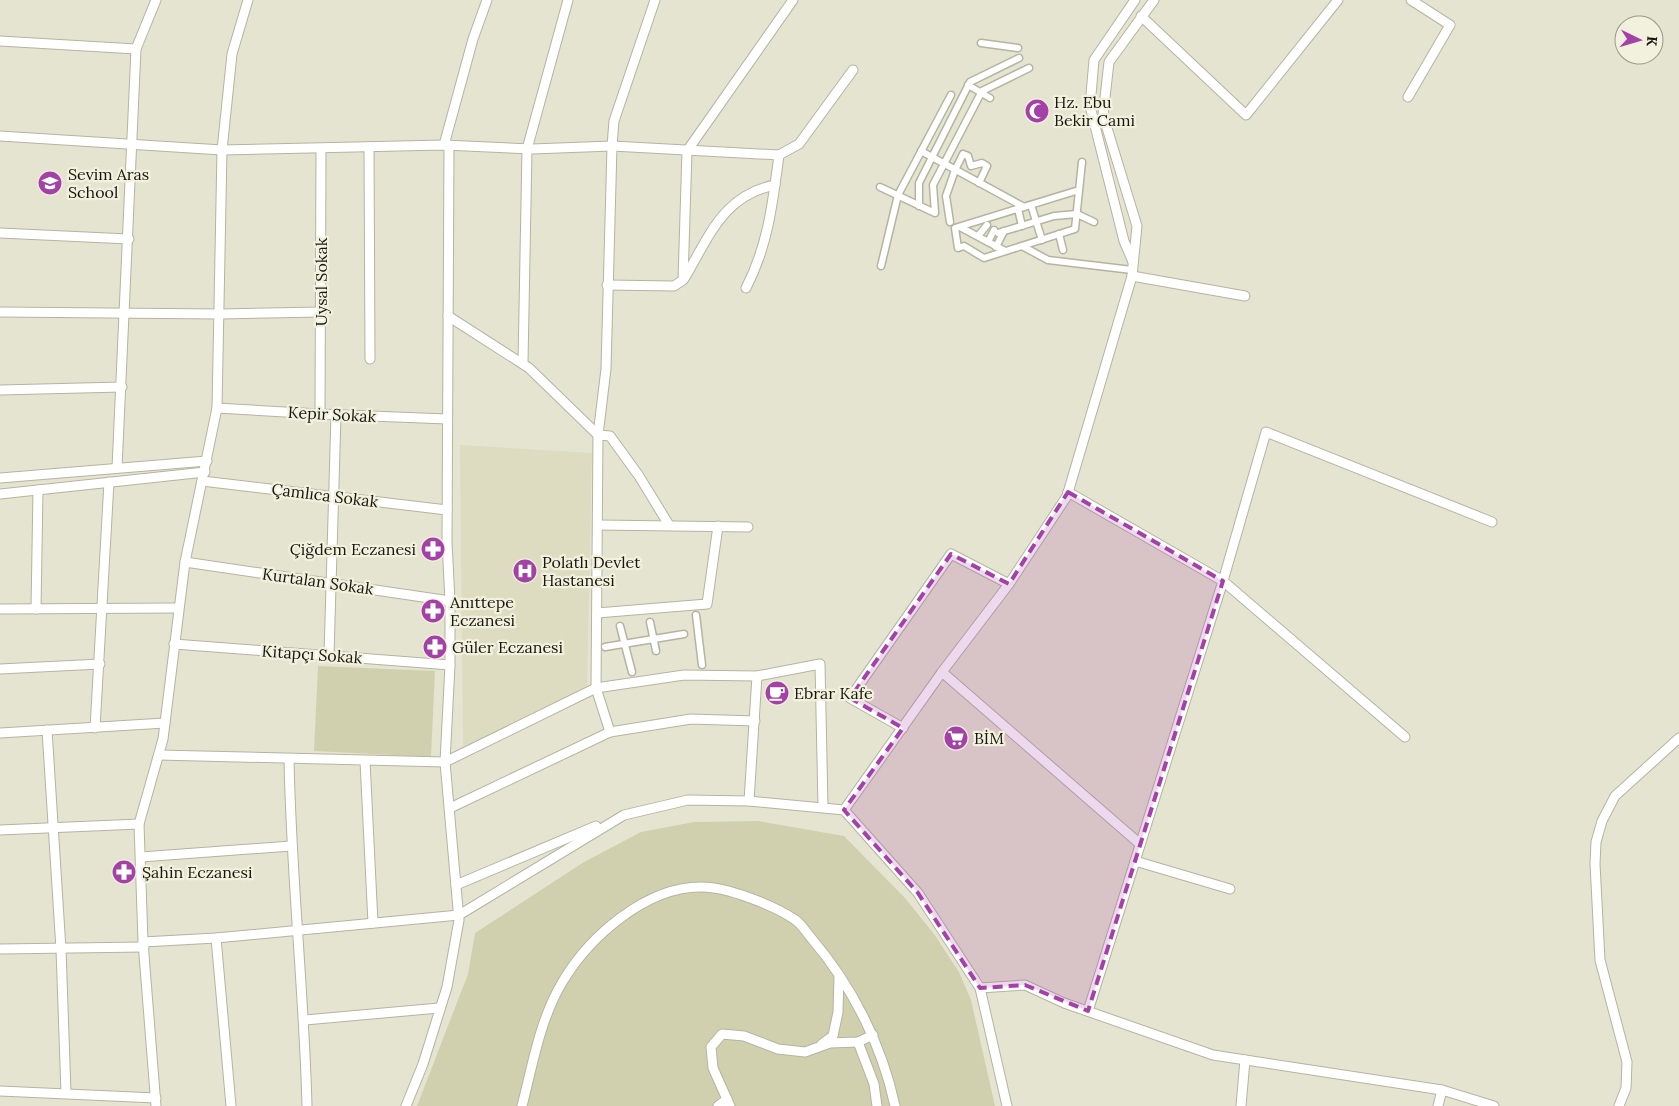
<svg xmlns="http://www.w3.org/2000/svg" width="1679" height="1106" font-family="Lora,serif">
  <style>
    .built { fill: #dddcc0 }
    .green { fill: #d1d0ae }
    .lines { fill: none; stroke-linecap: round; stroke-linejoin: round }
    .pedestrian-casing { stroke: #b5b4a1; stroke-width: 9 }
    .minor-casing { stroke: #b5b4a1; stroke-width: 11 }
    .pedestrian { stroke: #fff; stroke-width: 6 }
    .minor { stroke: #fff; stroke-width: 9 }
    .marked { fill: #a341a7; fill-opacity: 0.2; stroke: #a341a7; stroke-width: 4; stroke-dasharray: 10 6; stroke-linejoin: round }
    .labels { text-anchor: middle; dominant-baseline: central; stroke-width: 4.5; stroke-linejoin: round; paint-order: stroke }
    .poi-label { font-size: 16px; fill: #171710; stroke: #f2f1dd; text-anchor: start }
    .street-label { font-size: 16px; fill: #171710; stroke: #f2f1dd }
  </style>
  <rect width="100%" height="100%" fill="#e5e4d0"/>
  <!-- built -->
  <path class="built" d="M460,445L592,453L587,689L463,747Z"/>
  <!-- green -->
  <g class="green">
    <path d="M318,666L435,671L431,757L314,751Z"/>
    <path d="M758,821L844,836L905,898L934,934L959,972L971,1000L995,1106H417L468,974L475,933L584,862L641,832L694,822Z"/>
  </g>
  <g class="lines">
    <defs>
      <g id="pedestrian">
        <path d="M981,43L1018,48"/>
        <path d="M968,85L990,98"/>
        <path d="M921,151L1024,207"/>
        <path d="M880,187L935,213L933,185L982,91L1029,68"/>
        <path d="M1079,190L955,228L958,248L964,246L984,258L1075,229L1082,162"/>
        <path d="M1031,205L1042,240"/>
        <path d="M919,206V183L970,82L1019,58"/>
        <path d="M1018,209L1022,226"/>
        <path d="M950,222L946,196L955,170L963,154L968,156L971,166L982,163L987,166L979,183"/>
        <path d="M960,227L1005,251"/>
        <path d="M998,233L1054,216L1077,214L1094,222"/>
        <path d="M1059,234L1063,250"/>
        <path d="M978,236L987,225"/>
        <path d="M988,242L994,230"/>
        <path d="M1022,246L1048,260L1132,270"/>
        <path d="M996,247L1004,231"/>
        <path d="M881,266L898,195L951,95"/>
        <path d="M696,615L702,665"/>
        <path d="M650,622L656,651"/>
        <path d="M620,626L632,672"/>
        <path d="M605,647L684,634"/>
      </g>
      <g id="minor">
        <path d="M1141,16L1246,115L1338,0"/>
        <path d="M0,41L136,49"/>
        <path d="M1408,97L1450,25L1411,0"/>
        <path d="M0,136L222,150L444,145L532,149L612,146L779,155L799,144L853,70"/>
        <path d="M444,145L473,39L487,0"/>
        <path d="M369,147L370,359"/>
        <path d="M0,233L129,239"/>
        <path d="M1133,262L1124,241L1090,106L1094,60L1135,0"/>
        <path d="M1132,276L1245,296"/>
        <path d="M684,279C709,237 723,195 775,185"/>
        <path d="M607,285L674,286L683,280L687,151L793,0"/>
        <path d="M746,288C768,246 773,201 779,155"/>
        <path d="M0,312L220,314L321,312"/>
        <path d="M448,316L529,368L598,435L610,436L639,476L669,525"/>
        <path d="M523,363L527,149L568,0"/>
        <path d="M0,390L122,387"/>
        <path d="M217,408L320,414L447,419"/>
        <path d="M320,414L321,149"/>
        <path d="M117,468L136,49L156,0"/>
        <path d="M0,478L207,461"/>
        <path d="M202,481L447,510"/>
        <path d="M1068,492L1223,581L1405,737"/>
        <path d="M0,494L205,472"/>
        <path d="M599,525L748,527"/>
        <path d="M185,562L450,601"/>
        <path d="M0,609L178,608"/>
        <path d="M36,609L38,490"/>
        <path d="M597,613L707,604L718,526"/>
        <path d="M174,644L450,665"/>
        <path d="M329,655L336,415"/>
        <path d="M0,669L100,664"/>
        <path d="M942,672L1140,844"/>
        <path d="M95,728L109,482"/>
        <path d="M903,728L850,698L951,554L1009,584"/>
        <path d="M47,730L61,949L66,1093"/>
        <path d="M610,732L596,688L598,435L606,369L612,146L614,121L655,0"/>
        <path d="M0,733L165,723"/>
        <path d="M159,755L445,762L596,688L684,675L757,676L820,664L823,807"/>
        <path d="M289,759C291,875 304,990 307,1106"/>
        <path d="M365,761L373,923"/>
        <path d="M749,801L757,676"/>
        <path d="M450,808L610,732L691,719L755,721"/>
        <path d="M844,810L942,672L1009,584L1067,496L1132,276L1137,226L1103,115L1109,62L1154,0"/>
        <path d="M0,830L139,824"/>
        <path d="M141,857L291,846"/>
        <path d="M1135,861L1230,889"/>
        <path d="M456,885L596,826"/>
        <path d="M216,938L231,1106"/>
        <path d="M143,942L216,938L459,915L624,815L688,800L749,801L844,810L918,893L980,988L1007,1106"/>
        <path d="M0,949L144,947"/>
        <path d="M980,988L1025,985L1064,1003L1213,1055L1442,1090L1494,1106"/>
        <path d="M1088,1011L1223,581L1266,432L1492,522"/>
        <path d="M305,1020L439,1008"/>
        <path d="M858,1042L874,1084L877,1106"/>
        <path d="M822,1044L833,1036L838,1012L839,976"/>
        <path d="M0,1091L156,1098"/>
        <path d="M156,1106L143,942L139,824L163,739L185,562L217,408L222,150L232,54L248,0"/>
        <path d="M406,1106L423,1064L447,987L459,920L445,762L450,665V601L447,542L449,145"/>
        <path d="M522,1106C533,1063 540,1019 563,981C590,936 647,886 702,887C727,887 773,905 794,919C801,923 806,932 812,939C852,986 882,1045 895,1106"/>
        <path d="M718,1106L727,1099"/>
        <path d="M730,1106L713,1068L711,1047L722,1034L744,1036L778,1049L805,1052L830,1043L858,1042L873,1035"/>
        <path d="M1241,1106L1245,1060"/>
        <path d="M1438,1106L1442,1090"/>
        <path d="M1619,1106L1626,1088L1627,1062L1600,960L1595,864L1596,842L1602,821L1615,796L1679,738"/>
      </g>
    </defs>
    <!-- pedestrian casing -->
    <use href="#pedestrian" class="pedestrian-casing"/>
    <!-- minor casing -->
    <use href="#minor" class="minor-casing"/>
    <!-- pedestrian -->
    <use href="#pedestrian" class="pedestrian"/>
    <!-- minor -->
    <use href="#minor" class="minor"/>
  </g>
  <!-- marked area -->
  <path class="marked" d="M1068,492L1223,581L1088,1011L1025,985L980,988L918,893L844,810L903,728L850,698L951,554L1009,584Z"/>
  <!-- icons -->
  <defs>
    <symbol id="mosque-disc" viewBox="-11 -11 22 22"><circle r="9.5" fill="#a341a7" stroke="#f2f1dd"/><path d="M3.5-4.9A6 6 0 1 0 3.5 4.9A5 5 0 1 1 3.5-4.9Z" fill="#fff"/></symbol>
    <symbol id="school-disc" viewBox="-11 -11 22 22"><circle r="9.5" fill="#a341a7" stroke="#f2f1dd"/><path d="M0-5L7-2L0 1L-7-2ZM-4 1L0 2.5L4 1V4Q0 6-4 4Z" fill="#fff"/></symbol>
    <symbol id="pharmacy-disc" viewBox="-11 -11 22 22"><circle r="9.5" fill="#a341a7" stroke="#f2f1dd"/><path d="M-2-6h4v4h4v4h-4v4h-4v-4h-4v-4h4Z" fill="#fff"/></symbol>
    <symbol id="hospital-disc" viewBox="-11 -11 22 22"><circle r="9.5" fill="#a341a7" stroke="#f2f1dd"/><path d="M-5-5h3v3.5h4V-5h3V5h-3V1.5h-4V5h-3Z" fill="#fff"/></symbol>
    <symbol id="cafe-disc" viewBox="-11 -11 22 22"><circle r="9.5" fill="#a341a7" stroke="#f2f1dd"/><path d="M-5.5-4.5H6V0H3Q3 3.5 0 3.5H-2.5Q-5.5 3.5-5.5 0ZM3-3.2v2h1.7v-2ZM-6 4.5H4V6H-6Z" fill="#fff"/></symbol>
    <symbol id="supermarket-disc" viewBox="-11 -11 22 22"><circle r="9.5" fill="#a341a7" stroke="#f2f1dd"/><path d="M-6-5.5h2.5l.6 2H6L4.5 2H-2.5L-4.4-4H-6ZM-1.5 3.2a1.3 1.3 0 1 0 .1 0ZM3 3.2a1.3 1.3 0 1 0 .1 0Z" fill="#fff"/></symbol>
  </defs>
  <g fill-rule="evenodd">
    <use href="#mosque-disc" x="1023" y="97" width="28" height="28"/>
    <use href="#school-disc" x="36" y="169" width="28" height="28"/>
    <use href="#pharmacy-disc" x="419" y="535" width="28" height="28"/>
    <use href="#hospital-disc" x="511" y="557" width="28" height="28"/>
    <use href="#pharmacy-disc" x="419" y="597" width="28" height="28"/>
    <use href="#pharmacy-disc" x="421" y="633" width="28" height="28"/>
    <use href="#cafe-disc" x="763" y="679" width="28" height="28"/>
    <use href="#supermarket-disc" x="942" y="724" width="28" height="28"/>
    <use href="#pharmacy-disc" x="110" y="858" width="28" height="28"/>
  </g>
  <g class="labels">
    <!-- poi labels -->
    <g class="poi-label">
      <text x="1054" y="102">Hz. Ebu<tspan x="1054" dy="18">Bekir Cami</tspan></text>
      <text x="68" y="174">Sevim Aras<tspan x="68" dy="18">School</tspan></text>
      <text x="416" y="549" text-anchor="end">Çiğdem Eczanesi</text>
      <text x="542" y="562">Polatlı Devlet<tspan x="542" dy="18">Hastanesi</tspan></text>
      <text x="450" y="602">Anıttepe<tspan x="450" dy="18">Eczanesi</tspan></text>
      <text x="452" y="647">Güler Eczanesi</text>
      <text x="794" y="693">Ebrar Kafe</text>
      <text x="974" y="738">BİM</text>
      <text x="142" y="872">Şahin Eczanesi</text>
    </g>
    <!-- street labels -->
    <g class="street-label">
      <text transform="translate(321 282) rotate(-90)">Uysal Sokak</text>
      <text transform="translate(332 414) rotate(3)">Kepir Sokak</text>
      <text transform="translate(325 495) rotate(7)">Çamlıca Sokak</text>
      <text transform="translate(318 581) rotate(8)">Kurtalan Sokak</text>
      <text transform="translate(312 654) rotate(4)">Kitapçı Sokak</text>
    </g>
  </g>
  <!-- north arrow -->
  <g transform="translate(1639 40) rotate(95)"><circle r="24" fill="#f2f1dd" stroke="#9a9a8b"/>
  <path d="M0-4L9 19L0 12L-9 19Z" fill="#a341a7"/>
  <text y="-8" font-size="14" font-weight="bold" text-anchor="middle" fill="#171710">K</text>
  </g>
</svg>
